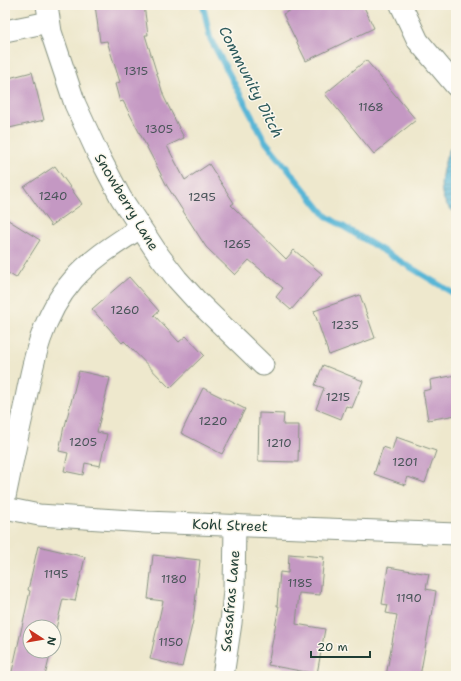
<svg xmlns="http://www.w3.org/2000/svg" width="461" height="681" font-family="'Shantell Sans',sans-serif">
  <style>
    .water { fill: url(#water-rules); stroke: #3c7a85 }
    .lines { fill: none; stroke-linecap: round; stroke-linejoin: round }
    .stream { stroke: #58b6d6; stroke-width: 6 }
    .building { fill: #c498c3 }
    .minor-casing { stroke: #869280; stroke-width: 23 }
    .minor { stroke: #fff; stroke-width: 21 }
    .labels { text-anchor: middle; dominant-baseline: central; stroke-width: 3; stroke-linejoin: round; paint-order: stroke }
    .number-label { font-size: 12px; fill: #485458 }
    .street-label { font-size: 14px; fill: #1f3d34; stroke: #fbf7ec }
    .water-label { font-size: 15px; font-style: italic; fill: #2d5b5c; stroke: #fbf7ec }
  </style>
  <defs>
    <pattern id="water-rules" width="6" height="5" patternUnits="userSpaceOnUse"><rect width="6" height="5" fill="#58b6d6"/><path d="M0 2.5h6" fill="none" stroke="#4895ae"/></pattern>
  </defs>
  <rect width="100%" height="100%" fill="#fbf7ec"/>
  <filter id="ink" filterUnits="userSpaceOnUse"><feTurbulence type="fractalNoise" baseFrequency=".025" numOctaves="2"/><feDisplacementMap in="SourceGraphic" scale="8" xChannelSelector="R" yChannelSelector="G"/><feConvolveMatrix kernelMatrix="1 2 1 2 8 2 1 2 1" color-interpolation-filters="sRGB"/></filter>
  <filter id="wash" filterUnits="userSpaceOnUse"><feTurbulence type="fractalNoise" baseFrequency=".012" numOctaves="4" result="noise"/><feDisplacementMap in="SourceGraphic" scale="16" xChannelSelector="R" yChannelSelector="G"/><feGaussianBlur stdDeviation="0.9" result="paint"/><feColorMatrix in="noise" values="0 0 0 0 0 0 0 0 0 0 0 0 0 0 0 0 0 1.4 0 .05"/><feComposite in="paint" operator="in"/></filter>
  <g filter="url(#wash)">
    <rect width="100%" height="100%" fill="#eee8cd"/>
    <!-- water -->
    <path class="water" d="M456,143V213C437,202 440,179 445,162C447,154 449,147 456,143Z"/>
    <g class="lines">
      <!-- stream -->
      <path class="stream" d="M203,5L210,38L265,141L326,216L456,295"/>
    </g>
    <g id="blocks">
      <!-- building -->
      <g class="building">
        <path d="M95,5H144L148,35H145L164,97L184,138L167,146L185,180L209,164L234,203L231,205L286,259L294,250L322,274L291,310L276,297L283,288L249,260L235,275L206,247L167,186L123,101L120,102L115,84L120,82L107,41L100,42Z"/>
        <path d="M303,5H363L374,28L306,61L283,14Z"/>
        <path d="M366,60L416,120L374,154L325,94Z"/>
        <path d="M32,72L44,120L5,129V79Z"/>
        <path d="M55,166L82,204L51,226L24,187Z"/>
        <path d="M5,218L40,240L16,278L5,271Z"/>
        <path d="M129,277L159,311L154,315L179,342L186,336L204,355L170,388L124,341L122,343L92,309Z"/>
        <path d="M360,295L375,338L329,355L314,311Z"/>
        <path d="M323,365L363,381L352,408L346,406L341,419L316,409L324,388L315,385Z"/>
        <path d="M79,371L110,378L97,432L107,434L100,466L85,463L83,475L64,471L68,453L59,451L64,426H65Z"/>
        <path d="M456,375V415L428,420L423,391L431,389L430,380Z"/>
        <path d="M203,388L245,409L222,454L181,433Z"/>
        <path d="M259,413L284,414L283,425H299L298,462L258,461Z"/>
        <path d="M396,437L436,451L425,483L408,477L405,485L374,474L383,447L392,450Z"/>
        <path d="M38,546L85,557L75,601L63,599L54,637V627H30V651H51L45,676H11L30,591L28,590Z"/>
        <path d="M289,554L324,557L320,595L299,593L296,624L325,629L317,674L268,665L279,606H277L280,572L288,573Z"/>
        <path d="M153,555L200,560L193,621L182,667L150,659L163,601L148,599Z"/>
        <path d="M388,567L429,574L426,589L436,591L432,616H431L420,676H386L397,615L386,613L388,605L382,604Z"/>
      </g>
    </g>
  </g>
  <g filter="url(#ink)">
    <use href="#blocks" fill-opacity="0" stroke="#869280" stroke-width="1"/>
    <g class="lines">
      <defs>
        <g id="minor">
          <path d="M47,5L51,32L75,104L98,154L121,198L160,257L177,279L197,301L263,365"/>
          <path d="M401,5L418,41L456,86"/>
          <path d="M5,31L49,22"/>
          <path d="M5,497C11,468 17,438 24,408C33,362 41,317 73,280C92,258 117,243 140,228"/>
          <path d="M5,508L39,515L146,522L456,534"/>
          <path d="M223,676L231,623L234,590L235,525"/>
        </g>
      </defs>
      <!-- minor casing -->
      <use href="#minor" class="minor-casing"/>
      <!-- minor -->
      <use href="#minor" class="minor"/>
    </g>
  </g>
  <g class="labels">
    <!-- number labels -->
    <g class="number-label">
      <text x="136" y="71">1315</text>
      <text x="371" y="107">1168</text>
      <text x="159" y="129">1305</text>
      <text x="53" y="196">1240</text>
      <text x="202" y="197">1295</text>
      <text x="237" y="244">1265</text>
      <text x="125" y="310">1260</text>
      <text x="345" y="325">1235</text>
      <text x="338" y="397">1215</text>
      <text x="213" y="421">1220</text>
      <text x="83" y="442">1205</text>
      <text x="279" y="443">1210</text>
      <text x="405" y="462">1201</text>
      <text x="56" y="574">1195</text>
      <text x="174" y="579">1180</text>
      <text x="300" y="583">1185</text>
      <text x="409" y="598">1190</text>
      <text x="171" y="642">1150</text>
    </g>
    <!-- street labels -->
    <g class="street-label">
      <text transform="translate(127 202) rotate(59)">Snowberry Lane</text>
      <text transform="translate(230 525) rotate(2)">Kohl Street</text>
      <text transform="translate(230 601) rotate(-85)">Sassafras Lane</text>
    </g>
    <!-- water labels -->
    <g class="water-label">
      <text transform="translate(251 82) rotate(63)">Community Ditch</text>
    </g>
  </g>
  <!-- margin -->
  <rect width="461" height="681" fill="none" stroke="#fbf7ec" stroke-width="20"/>
  <!-- north arrow -->
  <g transform="translate(42 639) rotate(102)"><circle r="19" fill="#fbf7ec" stroke="#a3ada2"/>
  <path d="M0-3L7 15L0 10L-7 15Z" fill="#c8321e"/>
  <text y="-6" font-size="11" font-weight="bold" text-anchor="middle" fill="#1f3d34">N</text>
  </g>
  <!-- scale -->
  <path d="M311 651v6h59v-6" fill="none" stroke="#1f3d34" stroke-width="2"/>
  <text x="317" y="651" font-size="12" fill="#1f3d34" stroke="#fbf7ec" stroke-width="3" paint-order="stroke">20 m</text>
</svg>
